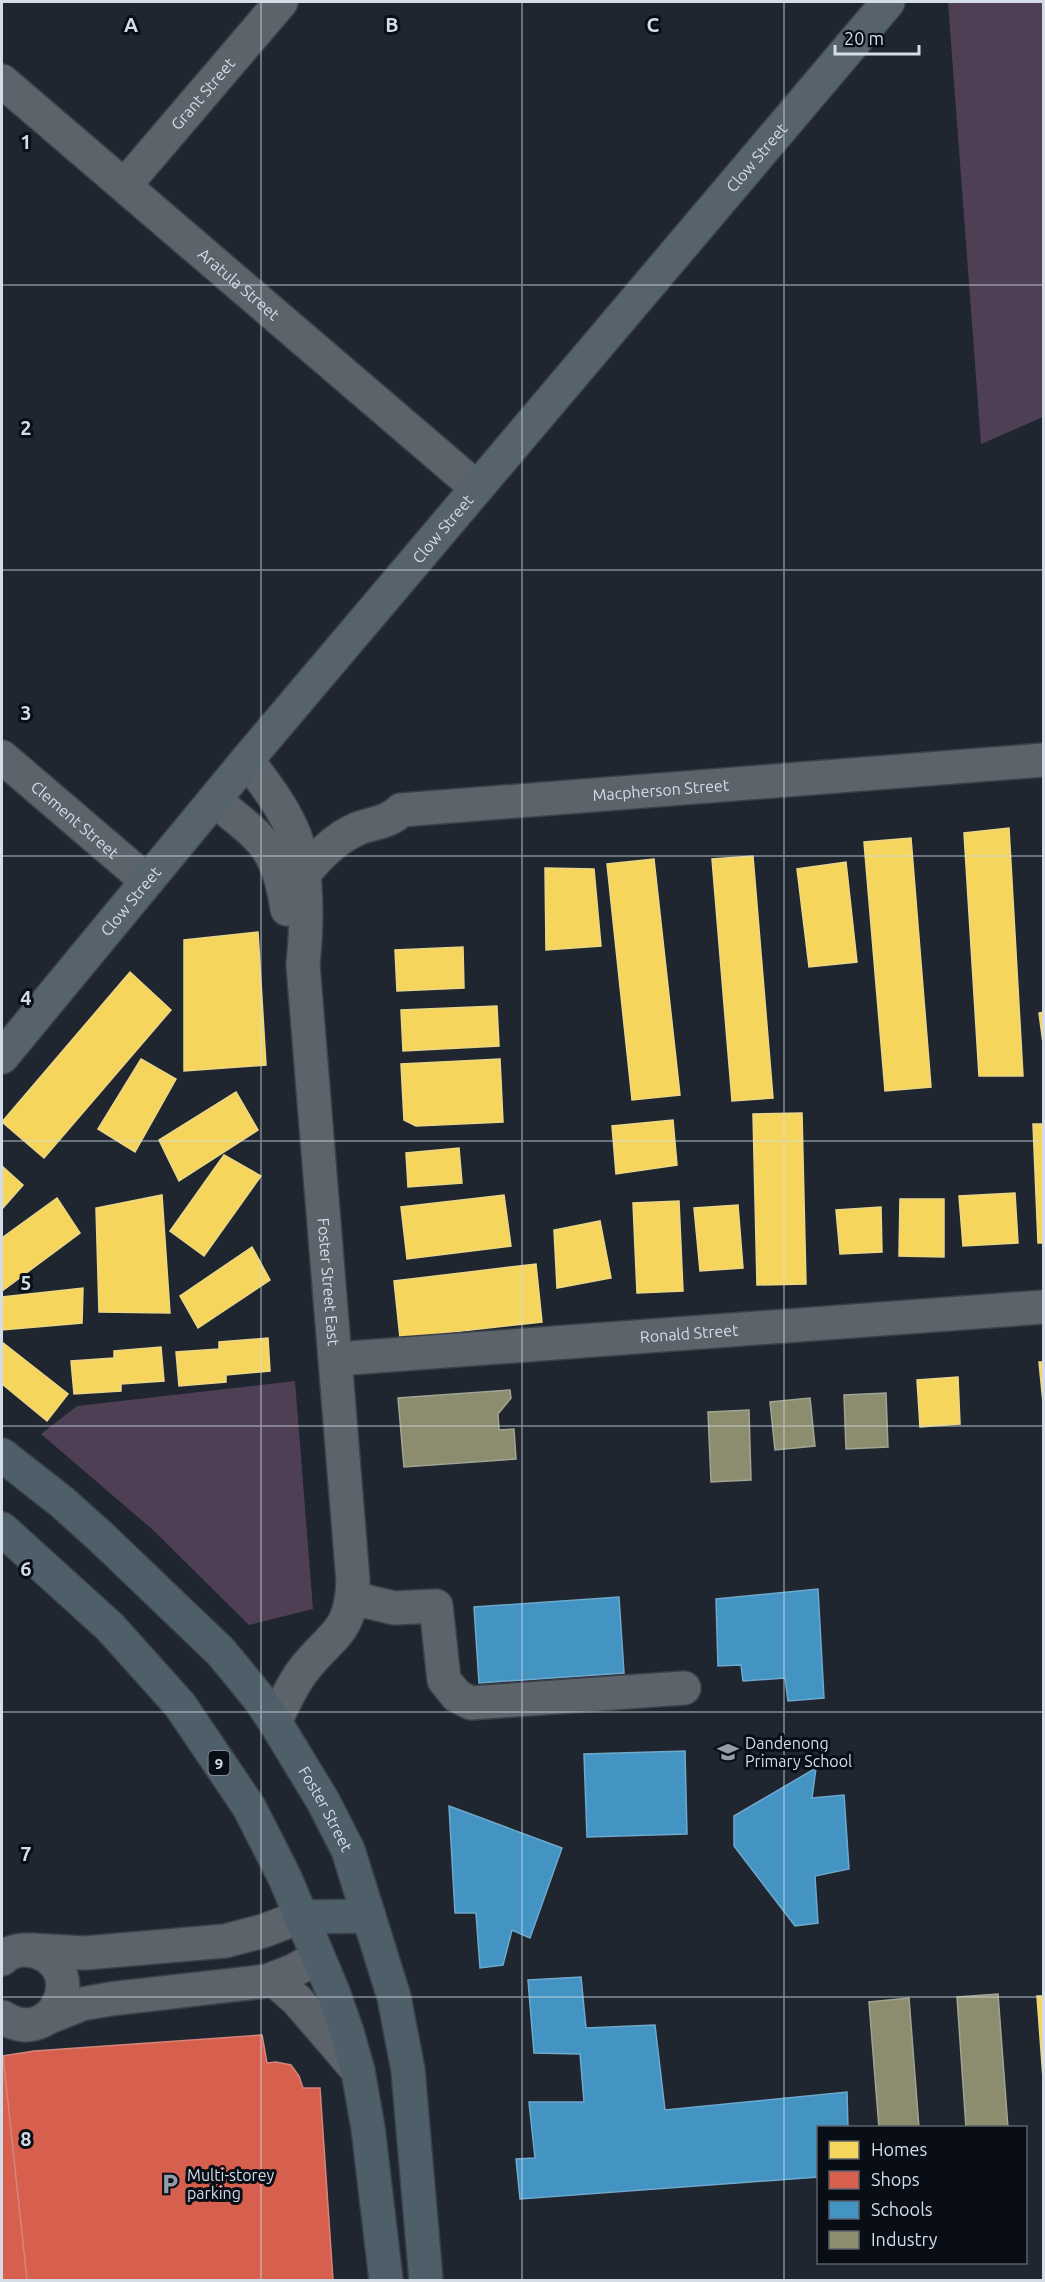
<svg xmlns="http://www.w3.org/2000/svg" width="1045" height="2282" font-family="Ubuntu,sans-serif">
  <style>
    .green { fill: #4f3f55 }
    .homes { fill: #f6d55c; stroke: #ecd786; stroke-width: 1.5 }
    .shops { fill: #d6604d; stroke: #d5857c; stroke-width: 1.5 }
    .schools { fill: #4393c3; stroke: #6ea9ce; stroke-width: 1.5 }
    .industry { fill: #8c8c6e; stroke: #a2a493; stroke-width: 1.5 }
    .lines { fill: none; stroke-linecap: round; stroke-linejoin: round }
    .minor-casing { stroke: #3b4149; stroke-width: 36 }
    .major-casing { stroke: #3b4149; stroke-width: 36 }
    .highway-casing { stroke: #3b4149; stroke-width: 36 }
    .minor { stroke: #5d636b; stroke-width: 33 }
    .major { stroke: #56626c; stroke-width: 33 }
    .highway { stroke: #4e5f69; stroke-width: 33 }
    .grid { fill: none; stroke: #d4dce8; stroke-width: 1.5; stroke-opacity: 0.55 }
    .labels { text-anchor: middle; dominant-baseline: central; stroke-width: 6; stroke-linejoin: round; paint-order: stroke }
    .shield { fill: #090e16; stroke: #979ea9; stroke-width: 1.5 }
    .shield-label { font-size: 15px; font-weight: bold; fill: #d4dce8 }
    .street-label { font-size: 16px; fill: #d4dce8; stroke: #090e16 }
    .poi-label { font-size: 16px; fill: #d4dce8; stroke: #090e16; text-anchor: start }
    .grid-label { font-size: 20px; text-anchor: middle; font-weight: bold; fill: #d4dce8; stroke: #090e16; stroke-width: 6; stroke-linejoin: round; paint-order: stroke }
  </style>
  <rect width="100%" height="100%" fill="#1f2630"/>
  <!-- green -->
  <g class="green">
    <path d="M948,2H1043V417L981,444Z"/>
    <path d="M295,1381L313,1609L249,1625L153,1530L41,1434L77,1406Z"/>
  </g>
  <!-- homes -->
  <g class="homes">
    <path d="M1009,828L1023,1076H979L964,833Z"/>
    <path d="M911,838L931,1087L885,1091L864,842Z"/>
    <path d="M753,856L773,1098L732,1101L712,859Z"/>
    <path d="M654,859L680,1095L632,1100L607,864Z"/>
    <path d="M846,862L857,962L809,967L797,869Z"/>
    <path d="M545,868L594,869L601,946L546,950Z"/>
    <path d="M258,932L266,1065L184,1071V940Z"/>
    <path d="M463,947L464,988L397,991L395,950Z"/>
    <path d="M130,972L171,1010L44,1158L2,1122Z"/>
    <path d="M497,1006L499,1046L403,1051L401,1010Z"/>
    <path d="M1044,1012V1051L1039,1013Z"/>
    <path d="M141,1059L176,1079L135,1152L98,1129Z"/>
    <path d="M500,1059L503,1122L416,1126L404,1120L401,1064Z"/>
    <path d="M236,1092L258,1130L179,1181L159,1140Z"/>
    <path d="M802,1113L806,1284L757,1285L753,1114Z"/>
    <path d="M673,1120L677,1165L616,1174L612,1126Z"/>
    <path d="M1033,1124H1044V1243H1038Z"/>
    <path d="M459,1148L462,1183L408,1187L406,1153Z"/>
    <path d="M224,1155L261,1176L204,1256L170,1231Z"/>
    <path d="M2,1166L23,1185L2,1209Z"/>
    <path d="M1015,1193L1018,1243L963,1246L959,1196Z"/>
    <path d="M162,1195L170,1313L99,1312L96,1208Z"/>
    <path d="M504,1195L511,1246L407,1259L401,1207Z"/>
    <path d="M57,1198L80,1233L2,1291V1238Z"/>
    <path d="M900,1199H944V1257L899,1256Z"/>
    <path d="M679,1201L683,1291L637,1293L633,1203Z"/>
    <path d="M738,1205L743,1268L700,1271L694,1208Z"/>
    <path d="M881,1207L882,1252L840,1254L836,1210Z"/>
    <path d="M600,1221L611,1278L557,1288L554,1230Z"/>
    <path d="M252,1247L270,1280L198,1328L180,1296Z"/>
    <path d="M536,1264L542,1322L400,1338L394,1281Z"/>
    <path d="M83,1288L82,1323L2,1330V1297Z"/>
    <path d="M268,1338L270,1371L226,1375V1382L179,1386L176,1352L219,1349V1342Z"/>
    <path d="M2,1342L68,1394L47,1421L2,1384Z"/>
    <path d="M161,1347L164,1381L121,1384V1391L74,1394L71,1361L114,1358V1351Z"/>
    <path d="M1039,1362H1044V1413Z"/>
    <path d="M958,1377L960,1424L920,1427L917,1380Z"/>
    <path d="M1037,1996H1044V2092Z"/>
  </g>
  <!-- shops -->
  <g class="shops">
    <path d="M262,2035L267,2063L276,2062L291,2065L299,2076L303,2088H320L333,2280H20L3,2056L34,2051Z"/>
    <path d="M2,2056H3L27,2280H2Z"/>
  </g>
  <!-- schools -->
  <g class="schools">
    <path d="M818,1589L824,1698L788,1701L785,1678L743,1681L741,1665L718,1666L716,1599Z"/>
    <path d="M619,1597L624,1673L479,1683L474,1607Z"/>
    <path d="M685,1751L687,1834L587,1837L584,1754Z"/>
    <path d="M816,1768L812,1798L844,1795L849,1869L815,1876L818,1923L795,1926L734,1846V1816Z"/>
    <path d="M449,1806L562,1848L530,1938L512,1930L503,1965L480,1968L476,1913H455Z"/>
    <path d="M581,1977L586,2028L655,2025L665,2110L847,2092L848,2128H818V2177L520,2199L516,2159L535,2158L529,2102H584L580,2054L534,2053L528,1980Z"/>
  </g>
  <!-- industry -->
  <g class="industry">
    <path d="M510,1390L511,1398L498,1414L499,1430L514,1429L516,1459L404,1467L398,1398Z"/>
    <path d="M886,1393L888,1447L846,1449L844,1395Z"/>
    <path d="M810,1398L815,1446L775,1450L770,1402Z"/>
    <path d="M749,1410L751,1480L711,1482L708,1412Z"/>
    <path d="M998,1994L1008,2128H966L957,1997Z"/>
    <path d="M909,1998L919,2128H879L869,2002Z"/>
  </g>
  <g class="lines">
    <defs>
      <g id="minor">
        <path id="s1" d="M2,81L477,488"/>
        <path id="s2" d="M125,185L281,2"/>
        <path id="s3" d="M2,757L147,881"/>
        <path id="s4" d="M247,760C263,781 280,803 291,827C309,864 307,925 303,965L353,1581C351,1636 330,1634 302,1672C291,1687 283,1705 275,1722"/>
        <path d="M214,800C261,838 278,846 287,909"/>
        <path id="s5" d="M302,876C318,857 334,839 357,829C371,823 389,823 401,810L1044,760"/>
        <path id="s6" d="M336,1359L1044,1307"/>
        <path d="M352,1598L394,1608L436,1606L444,1680L457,1696L471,1703L684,1688"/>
        <path d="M31,1950L85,1953L225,1941L263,1931L300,1917"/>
        <path d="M2,1959C11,1950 24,1948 37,1952C89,1969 54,2050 2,2017"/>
        <path d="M273,1979L297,2000L358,2071"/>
        <path d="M47,2018L82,2004L110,1999L267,1981L293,1971L318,1957"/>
      </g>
      <g id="major">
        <path id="s7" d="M2,1057L247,760L888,2"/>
      </g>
      <g id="highway">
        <path id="s8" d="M2,1455L62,1502L102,1538L221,1652L258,1697L275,1722L323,1801L348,1850L394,1997L408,2070L426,2280"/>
        <path d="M2,1529L110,1627L180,1705L249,1807L285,1878L333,1992L347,2032L358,2071L368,2128L386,2280"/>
        <path d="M300,1917L369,1916"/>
      </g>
    </defs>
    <!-- minor casing -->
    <use href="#minor" class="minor-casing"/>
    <!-- major casing -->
    <use href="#major" class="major-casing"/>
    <!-- highway casing -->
    <use href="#highway" class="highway-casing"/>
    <!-- minor -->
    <use href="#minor" class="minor"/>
    <!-- major -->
    <use href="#major" class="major"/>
    <!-- highway -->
    <use href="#highway" class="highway"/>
  </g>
  <!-- grid -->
  <path class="grid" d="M261,2V2280M522,2V2280M784,2V2280M2,285H1044M2,570H1044M2,856H1044M2,1141H1044M2,1426H1044M2,1712H1044M2,1997H1044"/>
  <!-- icons -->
  <defs>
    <symbol id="school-bare" viewBox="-9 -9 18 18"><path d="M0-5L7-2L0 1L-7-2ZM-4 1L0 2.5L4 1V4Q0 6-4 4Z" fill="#959ca8" stroke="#090e16" stroke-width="2.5" paint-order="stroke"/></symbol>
    <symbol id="parking-bare" viewBox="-9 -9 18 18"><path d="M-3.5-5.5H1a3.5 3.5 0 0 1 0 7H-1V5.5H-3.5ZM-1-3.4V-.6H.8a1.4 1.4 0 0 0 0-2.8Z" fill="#959ca8" stroke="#090e16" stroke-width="2.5" paint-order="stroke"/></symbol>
  </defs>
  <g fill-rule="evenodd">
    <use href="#school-bare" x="713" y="1737" width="30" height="30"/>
    <use href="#parking-bare" x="155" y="2169" width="30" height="30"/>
  </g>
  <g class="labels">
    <!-- shield labels -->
    <rect class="shield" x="208.5" y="1751" width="21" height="24" rx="4.5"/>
    <g class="shield-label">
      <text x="219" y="1763">9</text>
    </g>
    <!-- street labels -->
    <g class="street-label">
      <text stroke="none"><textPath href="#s2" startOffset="120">Grant Street</textPath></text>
      <text stroke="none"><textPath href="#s7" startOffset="1174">Clow Street</textPath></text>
      <text stroke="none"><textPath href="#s1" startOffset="312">Aratula Street</textPath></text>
      <text stroke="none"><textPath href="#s7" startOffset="688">Clow Street</textPath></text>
      <text stroke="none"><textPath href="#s5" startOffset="382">Macpherson Street</textPath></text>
      <text stroke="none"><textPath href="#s3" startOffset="96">Clement Street</textPath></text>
      <text stroke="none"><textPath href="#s7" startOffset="202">Clow Street</textPath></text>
      <text stroke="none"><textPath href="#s4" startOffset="538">Foster Street East</textPath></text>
      <text stroke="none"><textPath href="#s6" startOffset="354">Ronald Street</textPath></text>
      <text stroke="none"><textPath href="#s8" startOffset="484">Foster Street</textPath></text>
    </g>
    <!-- poi labels -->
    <g class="poi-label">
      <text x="745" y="1743">Dandenong<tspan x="745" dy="18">Primary School</tspan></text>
      <text x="187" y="2175">Multi-storey<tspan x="187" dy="18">parking</tspan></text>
    </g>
  </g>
  <g class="grid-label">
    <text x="131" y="32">A</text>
    <text x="392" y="32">B</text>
    <text x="653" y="32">C</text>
    <text x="26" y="149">1</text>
    <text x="26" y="435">2</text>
    <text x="26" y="720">3</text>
    <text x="26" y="1005">4</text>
    <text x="26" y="1290">5</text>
    <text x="26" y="1576">6</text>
    <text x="26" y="1861">7</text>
    <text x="26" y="2146">8</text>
  </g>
  <!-- border -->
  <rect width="1045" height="2282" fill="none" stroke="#d4dce8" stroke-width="6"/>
  <!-- legend -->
  <rect x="817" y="2126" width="210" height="138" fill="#090e16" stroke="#5a606a" stroke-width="1.5"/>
  <rect x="829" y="2141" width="30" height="18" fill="#f6d55c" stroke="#5a606a" stroke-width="1.5"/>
  <text x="871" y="2156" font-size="18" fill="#d4dce8">Homes</text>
  <rect x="829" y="2171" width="30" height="18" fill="#d6604d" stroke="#5a606a" stroke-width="1.5"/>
  <text x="871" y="2186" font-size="18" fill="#d4dce8">Shops</text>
  <rect x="829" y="2201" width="30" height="18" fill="#4393c3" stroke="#5a606a" stroke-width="1.5"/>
  <text x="871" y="2216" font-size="18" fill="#d4dce8">Schools</text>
  <rect x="829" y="2231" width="30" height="18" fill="#8c8c6e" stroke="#5a606a" stroke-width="1.5"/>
  <text x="871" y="2246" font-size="18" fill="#d4dce8">Industry</text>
  <!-- scale -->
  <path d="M835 45v9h84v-9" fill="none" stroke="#d4dce8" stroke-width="3"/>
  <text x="844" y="45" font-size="18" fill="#d4dce8" stroke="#090e16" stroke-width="4.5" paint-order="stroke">20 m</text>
</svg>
